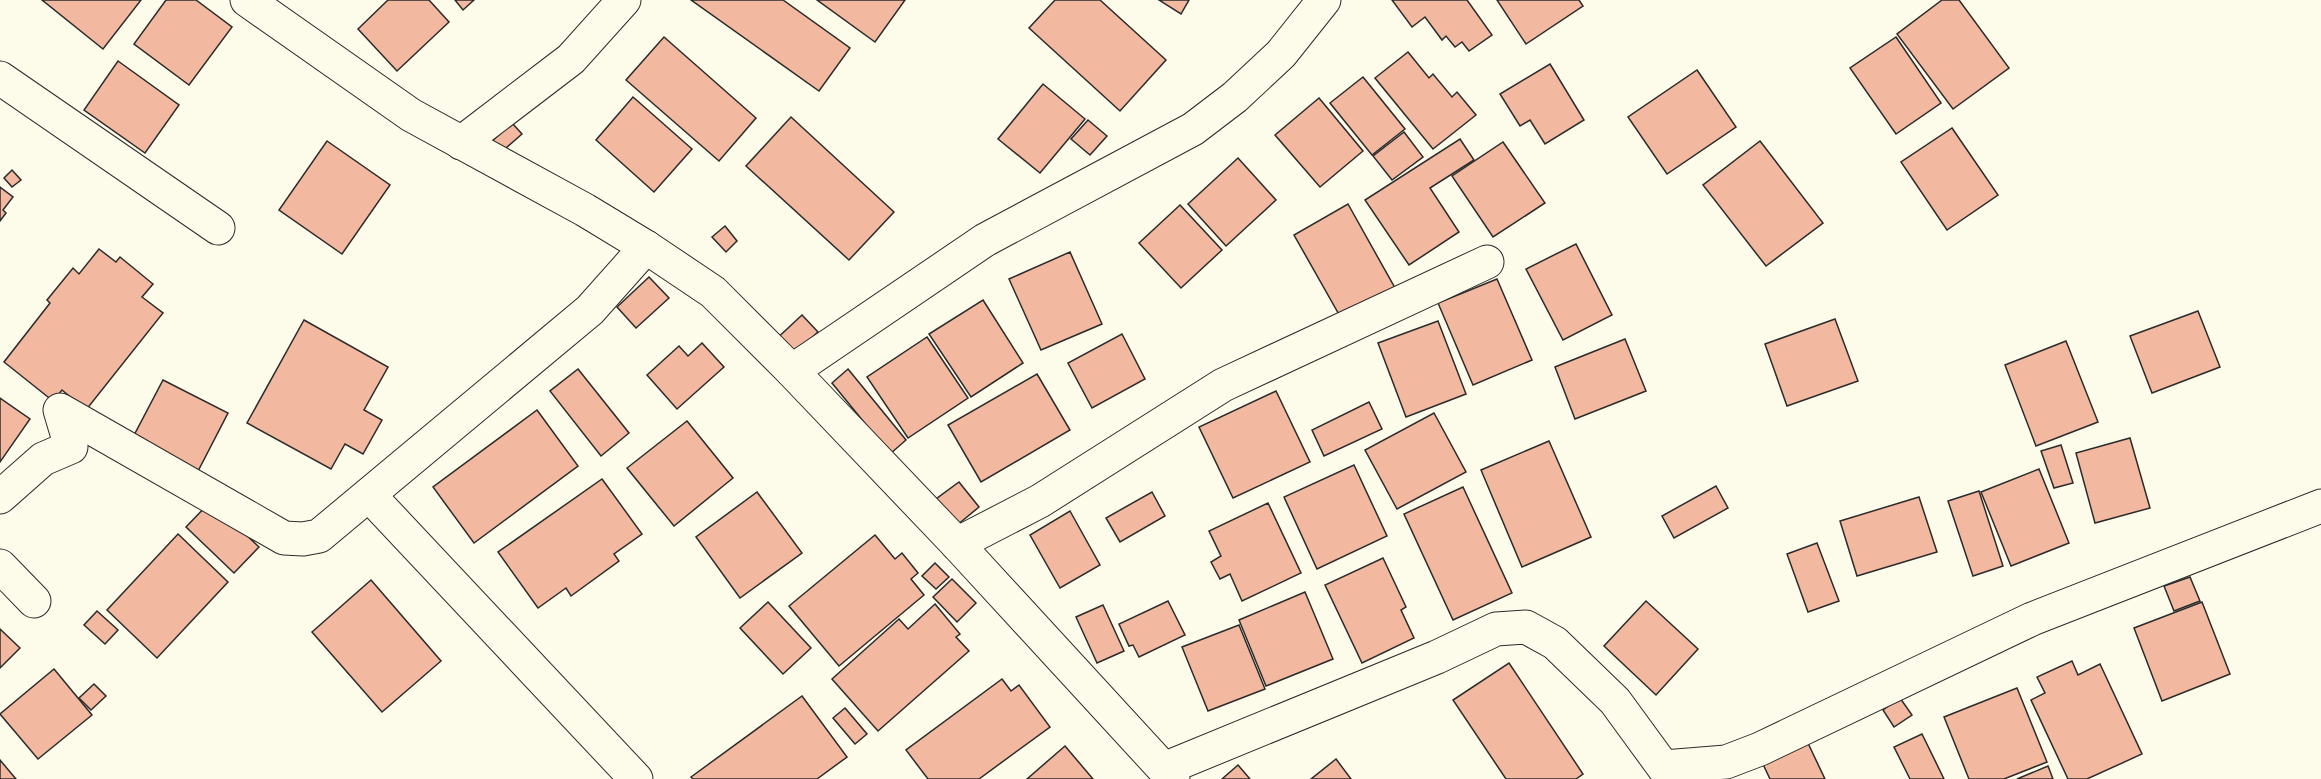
<svg xmlns="http://www.w3.org/2000/svg" width="2321" height="779" font-family="Montserrat,sans-serif">
  <style>
    .building { fill: #f2b8a0; stroke: #2b2b2b; stroke-width: 1.5 }
    .lines { fill: none; stroke-linecap: round; stroke-linejoin: round }
    .minor-casing { stroke: #2b2b2b; stroke-width: 35 }
    .minor { stroke: #fdfbea; stroke-width: 33 }
  </style>
  <rect width="100%" height="100%" fill="#fdfbea"/>
  <!-- building -->
  <g class="building">
    <path d="M42,0H141L103,49Z"/>
    <path d="M166,0H196L232,27L189,85L134,44Z"/>
    <path d="M388,0H429L449,22L397,71L358,29Z"/>
    <path d="M455,0H474L463,10Z"/>
    <path d="M691,0H783L850,48L819,91Z"/>
    <path d="M817,0H905L875,42Z"/>
    <path d="M1055,0H1100L1166,60L1120,111L1029,28Z"/>
    <path d="M1159,0H1189L1181,14Z"/>
    <path d="M1392,0H1467L1492,35L1469,51L1462,42L1455,47L1446,36L1442,40L1425,17L1412,27Z"/>
    <path d="M1497,0H1579L1583,6L1526,44Z"/>
    <path d="M1942,0H1959L2009,68L1953,109L1897,34Z"/>
    <path d="M664,37L756,118L719,161L626,80Z"/>
    <path d="M1896,37L1941,103L1896,134L1850,68Z"/>
    <path d="M1408,52L1429,78L1433,74L1452,97L1457,92L1476,115L1433,149L1375,78Z"/>
    <path d="M118,61L179,105L145,153L84,110Z"/>
    <path d="M1550,64L1584,120L1545,144L1530,120L1520,126L1500,94Z"/>
    <path d="M1697,70L1736,127L1667,174L1628,117Z"/>
    <path d="M1363,77L1405,129L1372,155L1330,103Z"/>
    <path d="M1043,84L1085,119L1040,173L998,139Z"/>
    <path d="M633,97L692,149L654,192L596,140Z"/>
    <path d="M1319,98L1363,151L1320,187L1275,135Z"/>
    <path d="M791,117L894,212L849,260L746,166Z"/>
    <path d="M1088,120L1107,136L1090,155L1071,139Z"/>
    <path d="M512,123L522,134L498,155L489,144Z"/>
    <path d="M1952,128L1998,195L1947,230L1901,162Z"/>
    <path d="M1404,132L1423,157L1392,180L1373,156Z"/>
    <path d="M1460,139L1474,160L1430,188L1459,232L1409,265L1365,200Z"/>
    <path d="M327,141L390,185L342,254L279,210Z"/>
    <path d="M1760,141L1823,223L1766,266L1703,185Z"/>
    <path d="M1503,142L1545,203L1493,237L1452,176Z"/>
    <path d="M1238,158L1276,200L1226,246L1188,204Z"/>
    <path d="M12,170L21,180L12,187L4,178Z"/>
    <path d="M0,187L13,197L3,210L6,213L0,221Z"/>
    <path d="M1348,204L1395,288L1341,318L1294,235Z"/>
    <path d="M1180,205L1222,250L1181,288L1139,243Z"/>
    <path d="M725,226L737,241L726,252L712,237Z"/>
    <path d="M1576,244L1612,315L1563,340L1526,269Z"/>
    <path d="M99,249L116,262L120,257L153,284L142,297L163,313L86,410L62,390L53,401L4,362L50,303L47,300L73,268L79,274Z"/>
    <path d="M1070,252L1102,324L1041,350L1009,279Z"/>
    <path d="M649,277L669,298L636,328L617,307Z"/>
    <path d="M1497,279L1532,360L1473,385L1438,303Z"/>
    <path d="M983,300L1023,363L971,397L929,334Z"/>
    <path d="M2198,311L2220,367L2152,393L2130,336Z"/>
    <path d="M802,315L818,332L788,359L772,343Z"/>
    <path d="M1835,319L1858,381L1787,406L1765,344Z"/>
    <path d="M304,320L388,367L364,410L382,420L363,454L345,444L331,469L247,423Z"/>
    <path d="M1438,321L1466,394L1406,417L1378,343Z"/>
    <path d="M1122,334L1145,379L1092,408L1068,363Z"/>
    <path d="M927,337L968,398L908,438L867,377Z"/>
    <path d="M1625,339L1646,391L1575,419L1555,367Z"/>
    <path d="M2066,341L2098,422L2036,446L2005,365Z"/>
    <path d="M702,343L724,367L677,409L647,375L679,346L688,356Z"/>
    <path d="M578,369L629,433L601,456L550,391Z"/>
    <path d="M848,369L906,440L890,454L832,383Z"/>
    <path d="M1037,374L1070,430L981,482L948,425Z"/>
    <path d="M163,380L228,413L196,475L131,441Z"/>
    <path d="M1276,391L1310,462L1233,498L1199,427Z"/>
    <path d="M0,398L30,419L0,462Z"/>
    <path d="M1369,402L1382,429L1324,456L1312,430Z"/>
    <path d="M537,410L578,466L474,543L433,487Z"/>
    <path d="M1434,413L1466,472L1397,509L1365,450Z"/>
    <path d="M687,421L733,478L674,526L627,468Z"/>
    <path d="M2130,438L2150,508L2095,523L2076,453Z"/>
    <path d="M1549,441L1591,537L1522,567L1481,470Z"/>
    <path d="M2061,445L2073,483L2054,488L2041,451Z"/>
    <path d="M1354,465L1387,536L1317,569L1284,497Z"/>
    <path d="M2039,469L2069,543L2011,566L1981,492Z"/>
    <path d="M602,479L642,534L614,554L619,561L571,596L566,588L538,608L498,552Z"/>
    <path d="M959,482L979,507L956,526L936,499Z"/>
    <path d="M1716,486L1728,508L1674,538L1662,516Z"/>
    <path d="M1463,487L1512,593L1453,620L1404,514Z"/>
    <path d="M1979,491L2003,566L1973,576L1948,501Z"/>
    <path d="M757,492L802,553L740,598L696,537Z"/>
    <path d="M1152,492L1165,516L1120,542L1106,518Z"/>
    <path d="M1919,497L1937,552L1857,576L1840,521Z"/>
    <path d="M211,501L259,547L234,573L186,527Z"/>
    <path d="M1268,503L1301,573L1242,601L1230,574L1220,579L1211,562L1221,556L1209,531Z"/>
    <path d="M1070,511L1100,565L1060,588L1030,535Z"/>
    <path d="M178,534L228,582L157,658L107,610Z"/>
    <path d="M875,535L895,559L902,553L918,573L911,579L924,595L839,666L789,606Z"/>
    <path d="M1817,543L1839,601L1808,612L1787,554Z"/>
    <path d="M1383,558L1406,607L1401,610L1414,638L1362,663L1325,585Z"/>
    <path d="M935,563L949,577L936,589L922,576Z"/>
    <path d="M2190,577L2200,601L2174,611L2164,586Z"/>
    <path d="M952,579L976,603L957,622L933,597Z"/>
    <path d="M371,580L441,661L382,712L312,632Z"/>
    <path d="M1305,592L1333,659L1266,686L1239,620Z"/>
    <path d="M1168,601L1185,635L1139,657L1133,645L1129,646L1119,624Z"/>
    <path d="M1646,601L1698,649L1656,695L1604,646Z"/>
    <path d="M768,602L811,648L783,674L740,628Z"/>
    <path d="M2202,602L2230,674L2162,701L2134,628Z"/>
    <path d="M935,604L960,634L956,637L969,651L878,731L832,679L899,619L908,629Z"/>
    <path d="M1103,605L1124,651L1097,663L1076,617Z"/>
    <path d="M97,611L118,630L105,644L84,625Z"/>
    <path d="M1239,625L1265,689L1208,711L1182,647Z"/>
    <path d="M0,629L20,648L0,668Z"/>
    <path d="M2072,661L2078,675L2100,664L2142,754L2087,779H2068L2031,700L2045,693L2037,677Z"/>
    <path d="M1509,663L1583,774L1576,779H1506L1453,700Z"/>
    <path d="M54,669L92,715L38,759L0,714Z"/>
    <path d="M1002,679L1011,691L1019,685L1050,727L979,779H928L906,750Z"/>
    <path d="M94,684L106,696L91,710L79,698Z"/>
    <path d="M2017,688L2047,762L2004,779H1969L1944,717Z"/>
    <path d="M802,696L847,757L817,779H693L691,777Z"/>
    <path d="M1900,698L1912,715L1894,727L1883,710Z"/>
    <path d="M845,708L867,734L855,744L833,718Z"/>
    <path d="M1922,734L1944,779H1910L1894,747Z"/>
    <path d="M1806,739L1825,779H1770L1761,760Z"/>
    <path d="M1065,746L1093,779H1027Z"/>
    <path d="M1336,759L1351,779H1311Z"/>
    <path d="M0,760L16,779H0Z"/>
    <path d="M1238,765L1250,779H1222Z"/>
    <path d="M2048,766L2053,779H2017Z"/>
  </g>
  <g class="lines">
    <defs>
      <g id="minor">
        <path d="M247,0L411,115L585,210L646,247L713,292L792,371L957,544L1173,779"/>
        <path d="M0,78L218,228"/>
        <path d="M461,143L571,59L624,0"/>
        <path d="M792,371L985,240L1193,129L1235,97L1281,54L1324,0"/>
        <path d="M369,495L636,779"/>
        <path d="M0,497L43,459L71,447L60,410L284,538L303,539L319,536L590,310L646,247"/>
        <path d="M957,544L1040,501L1223,385L1487,262"/>
        <path d="M0,566L34,601"/>
        <path d="M1664,767L1726,762L1760,749L2032,619L2321,506"/>
        <path d="M1164,769L1437,657L1496,629L1526,627L1555,643L1615,701L1672,779"/>
      </g>
    </defs>
    <!-- minor casing -->
    <use href="#minor" class="minor-casing"/>
    <!-- minor -->
    <use href="#minor" class="minor"/>
  </g>
</svg>
